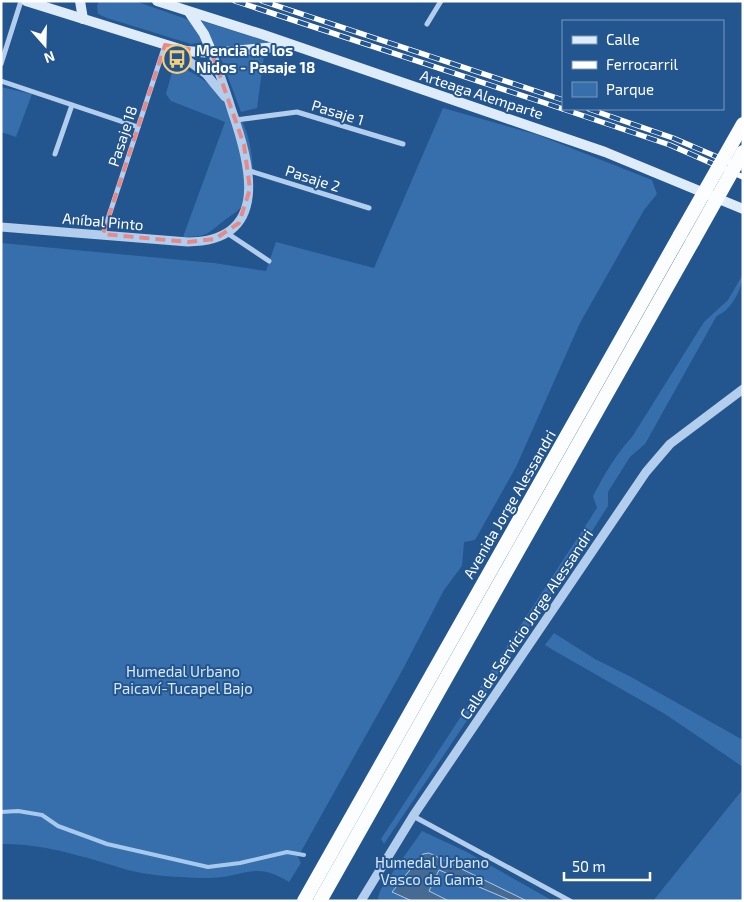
<svg xmlns="http://www.w3.org/2000/svg" width="744" height="902" font-family="'Exo 2',sans-serif">
  <style>
    .green { fill: #376fac }
    .water { fill: #476a93; stroke: #a7c9ed }
    .lines { fill: none; stroke-linecap: round; stroke-linejoin: round }
    .stream { stroke: #a7c9ed; stroke-width: 4 }
    .minor { stroke: #b3ceec; stroke-width: 5 }
    .tertiary { stroke: #b3ceec; stroke-width: 9 }
    .secondary { stroke: #deebf9; stroke-width: 10 }
    .trunk { stroke: #fcfdff; stroke-width: 14 }
    .rail-casing { stroke: #fff; stroke-width: 5.5 }
    .rail { stroke: #23558f; stroke-width: 4; stroke-dasharray: 11; stroke-linecap: butt }
    .trunk-bridge { stroke: #fcfdff; stroke-width: 14 }
    .marked { fill: none; stroke: #e88989; stroke-width: 4; stroke-dasharray: 10 6; stroke-linejoin: round }
    .labels { text-anchor: middle; dominant-baseline: central; stroke-width: 4; stroke-linejoin: round; paint-order: stroke }
    .poi-label { font-size: 15px; font-weight: bold; fill: #fff; stroke: #23558f; text-anchor: start }
    .street-label { font-size: 15px; fill: #fff; stroke: #23558f }
    .park-label { font-size: 15px; fill: #d8e8f9; stroke: #23558f }
  </style>
  <rect width="100%" height="100%" fill="#23558f"/>
  <!-- green -->
  <g class="green">
    <path d="M99,1H135L195,22L203,42L191,44L107,18L98,14L97,6Z"/>
    <path d="M202,21L266,41L257,108L241,112L222,61Z"/>
    <path d="M174,65C195,70 232,99 241,119C253,143 258,180 244,204C240,210 232,215 226,219C207,234 208,237 183,237L225,122L171,101L166,94Z"/>
    <path d="M1,87L32,94L16,137L1,132Z"/>
    <path d="M443,108L538,135L652,180L657,194L644,210L580,323L516,467L475,540L464,542L462,566L444,590L403,669L298,857L301,863L289,882C253,860 245,878 208,878C186,878 150,876 128,870C87,858 45,843 1,844V243L214,263L266,271L276,242L374,268Z"/>
    <path d="M743,274C743,285 735,302 726,310C723,313 719,314 716,317L645,444L630,457L608,492V506L552,594L384,844L381,839L597,508L593,496C604,475 616,454 632,437L704,322L728,300Z"/>
    <path d="M554,633L595,659L631,677L743,740V767L665,714L553,650L545,645Z"/>
    <path d="M743,789V901H653Z"/>
    <path d="M422,831L465,851L553,901H379L378,897L381,889Z"/>
  </g>
  <!-- water -->
  <path class="water" d="M429,853L527,901H512L439,870L429,891L449,901H412L392,892L423,854Z"/>
  <g class="lines">
    <!-- stream -->
    <path class="stream" d="M1,812L18,811L42,815L58,826L107,844L208,867L240,863L287,852L304,855"/>
    <!-- minor -->
    <g class="minor">
      <path d="M427,24L441,1"/>
      <path d="M1,64L21,1"/>
      <path d="M1,81L138,127"/>
      <path d="M236,120L297,112L403,144"/>
      <path d="M55,154L72,105"/>
      <path d="M250,171L369,208"/>
      <path d="M227,233L269,261"/>
      <path d="M103,234L165,45"/>
      <path d="M413,816L570,901"/>
    </g>
    <!-- tertiary -->
    <g class="tertiary">
      <path d="M174,50L206,74L225,97"/>
      <path d="M1,227L188,242C272,241 250,163 232,111C226,91 219,72 212,53"/>
      <path d="M361,901L413,816L646,472L670,444L743,389"/>
    </g>
    <!-- secondary -->
    <g class="secondary">
      <path d="M26,1L186,51L212,53L286,46"/>
      <path d="M80,1L83,19"/>
      <path d="M157,1L261,34L605,152L743,209"/>
      <path d="M189,12L204,34L212,53"/>
    </g>
    <!-- trunk -->
    <g class="trunk">
      <path d="M304,901L680,235"/>
      <path d="M320,901L693,241"/>
    </g>
    <defs>
      <g id="rail">
        <path d="M235,1L563,109"/>
        <path d="M262,1L563,100"/>
        <path d="M563,109L670,145L743,177"/>
        <path d="M589,109L673,138L743,168"/>
      </g>
    </defs>
    <!-- rail casing -->
    <use href="#rail" class="rail-casing"/>
    <!-- rail -->
    <use href="#rail" class="rail"/>
    <!-- trunk-bridge -->
    <g class="trunk-bridge">
      <path d="M680,235L743,124"/>
      <path d="M693,241L743,152"/>
    </g>
  </g>
  <!-- marked area -->
  <path class="marked" d="M165,45L212,53L244,145L250,189L239,223L215,239L188,242L103,234Z"/>
  <!-- icons -->
  <defs>
    <symbol id="bus-ring" viewBox="-11 -11 22 22"><circle r="9.5" fill="#23558f" stroke="#f7ce75" stroke-width="1.5"/><path d="M-5-6H5V4H4V6H2V4H-2V6H-4V4H-5ZM-3.5-4V0h7V-4ZM-3.5 1.2v1.5H-2V1.2ZM2 1.2v1.5H3.5V1.2Z" fill="#f7ce75"/></symbol>
  </defs>
  <g fill-rule="evenodd">
    <use href="#bus-ring" x="161" y="43" width="32" height="32"/>
  </g>
  <g class="labels">
    <!-- poi labels -->
    <g class="poi-label">
      <text x="196" y="50">Mencia de los<tspan x="196" dy="17">Nidos - Pasaje 18</tspan></text>
    </g>
    <!-- street labels -->
    <g class="street-label">
      <text transform="translate(482 94) rotate(18)">Arteaga Alemparte</text>
      <text transform="translate(338 112) rotate(17)">Pasaje 1</text>
      <text transform="translate(122 136) rotate(-72)">Pasaje 18</text>
      <text transform="translate(313 178) rotate(18)">Pasaje 2</text>
      <text transform="translate(103 221) rotate(5)">Aníbal Pinto</text>
      <text transform="translate(509 504) rotate(-60)">Avenida Jorge Alessandri</text>
      <text transform="translate(526 624) rotate(-56)">Calle de Servicio Jorge Alessandri</text>
    </g>
    <!-- park labels -->
    <g class="park-label">
      <text x="183" y="671">Humedal Urbano<tspan x="183" dy="17">Paicaví-Tucapel Bajo</tspan></text>
      <text x="432" y="862">Humedal Urbano<tspan x="432" dy="17">Vasco da Gama</tspan></text>
    </g>
  </g>
  <!-- border -->
  <rect width="744" height="902" fill="none" stroke="#ffffff" stroke-width="5"/>
  <!-- legend -->
  <rect x="562" y="20" width="162" height="90" fill="#23558f" stroke="#7b99bc"/>
  <rect x="572" y="36" width="25" height="8" fill="#deebf9" stroke="#7b99bc"/>
  <text x="606" y="45" font-size="15" fill="#ffffff">Calle</text>
  <rect x="572" y="61" width="25" height="8" fill="#ffffff" stroke="#7b99bc"/>
  <text x="606" y="70" font-size="15" fill="#ffffff">Ferrocarril</text>
  <rect x="572" y="82" width="25" height="15" fill="#376fac" stroke="#7b99bc"/>
  <text x="606" y="95" font-size="15" fill="#ffffff">Parque</text>
  <!-- north arrow -->
  <g transform="translate(45 45) rotate(160)" stroke="#23558f" stroke-width="4" paint-order="stroke">
  <path d="M0-4L9 19L0 12L-9 19Z" fill="#ffffff"/>
  <text y="-8" font-size="14" font-weight="bold" text-anchor="middle" fill="#ffffff">N</text>
  </g>
  <!-- scale -->
  <path d="M564 872v8h86v-8" fill="none" stroke="#ffffff" stroke-width="2.5"/>
  <text x="572" y="872" font-size="15" fill="#ffffff" stroke="#23558f" stroke-width="4" paint-order="stroke">50 m</text>
</svg>
